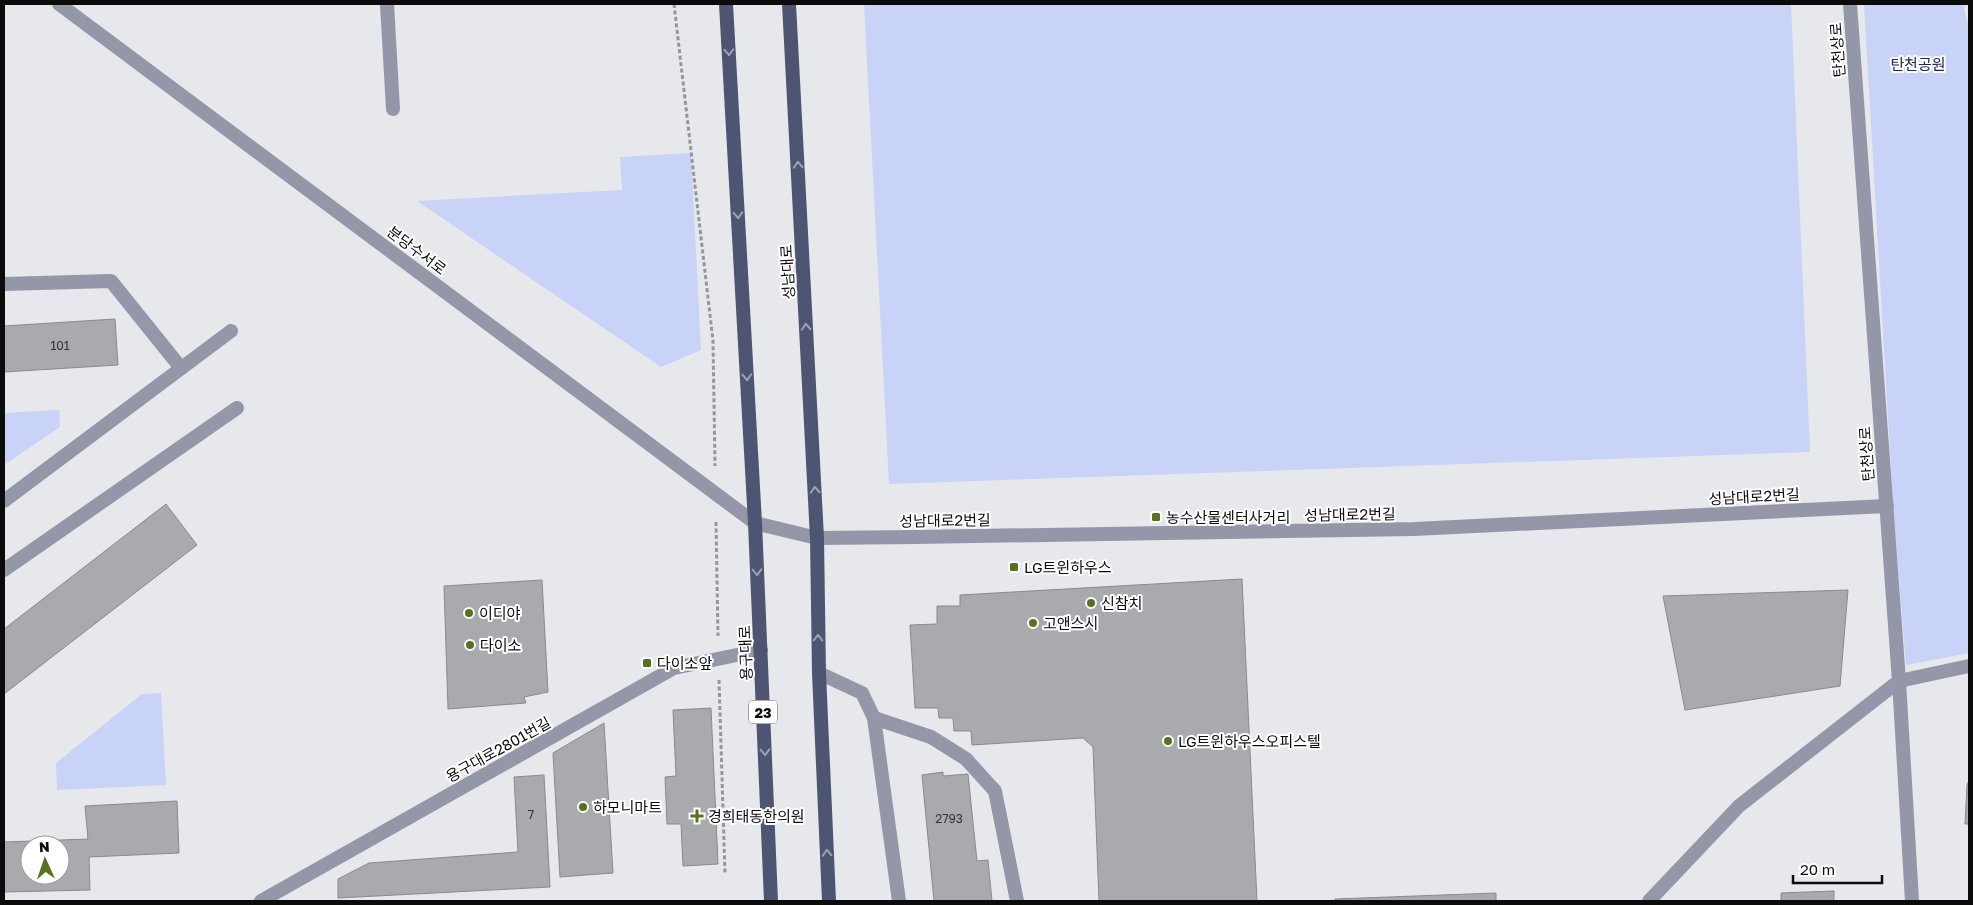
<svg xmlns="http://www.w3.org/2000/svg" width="1973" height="905" font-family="'Golos Text','Noto Sans KR',sans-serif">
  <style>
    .green { fill: #c9d2f7 }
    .building { fill: #a9aaae; stroke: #898a8e; fill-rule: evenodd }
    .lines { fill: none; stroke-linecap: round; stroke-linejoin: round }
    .path { stroke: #959699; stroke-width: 3; stroke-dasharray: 4 2.5; stroke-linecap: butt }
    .service { stroke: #9397a8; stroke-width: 14 }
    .minor { stroke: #9397a8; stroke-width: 14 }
    .tertiary { stroke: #9397a8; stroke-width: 14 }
    .primary { stroke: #4e5572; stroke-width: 14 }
    .oneway { stroke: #9ea2b1 }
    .poi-dot { fill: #587021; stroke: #fff; stroke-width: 2 }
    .labels { text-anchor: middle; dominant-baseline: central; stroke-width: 4; stroke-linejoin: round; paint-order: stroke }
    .number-label { font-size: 12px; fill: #323334 }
    .shield { fill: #fff; stroke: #545455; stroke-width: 1 }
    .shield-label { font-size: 14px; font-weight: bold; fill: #0b0b0c }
    .street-label { font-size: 15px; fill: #0b0b0c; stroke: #fff }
    .park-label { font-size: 15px; fill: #202657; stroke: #fff }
    .poi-label { font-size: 15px; fill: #0b0b0c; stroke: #fff; text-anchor: start }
  </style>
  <rect width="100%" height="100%" fill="#e7e8ec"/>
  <!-- green -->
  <g class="green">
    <path d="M864,4H1791L1810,452L889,484Z"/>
    <path d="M1864,4H1963L1969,29V653L1906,665L1893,504Z"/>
    <path d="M691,153L701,350L661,367L417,201L622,190L620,157Z"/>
    <path d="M59,410L60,427L4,465V413Z"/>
    <path d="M161,693L166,785L57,790L56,763L142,694Z"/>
  </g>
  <!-- building -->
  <g class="building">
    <path d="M115,319L118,365L4,372V326Z"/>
    <path d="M166,504L197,545L4,694V629Z"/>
    <path d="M1242,579L1257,901H1099L1093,747L1083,738L972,745L971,731H954L953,718H939L938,708H915L910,625L937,624V606H960V595Z"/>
    <path d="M542,580L548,692L524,697L526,703L448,709L444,586Z"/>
    <path d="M1848,590L1840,686L1685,710L1663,596Z"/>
    <path d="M711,708L718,864L683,866L681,824H667L665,777L676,776L673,710Z"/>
    <path d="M604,723L613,873L560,877L553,753Z"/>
    <path d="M943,772V776L968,774L977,861L988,860L992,901H934L922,775Z"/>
    <path d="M544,775L550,887L338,898V879L369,863L518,852L514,777Z"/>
    <path d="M1969,780V824H1965L1967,785Z"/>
    <path d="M177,801L179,853L89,857L90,890L4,892V842L88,839L85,806ZM30,845H60V875H30Z"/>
    <path d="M1834,891V901H1781V893Z"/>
    <path d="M1496,893V901H1335V899Z"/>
  </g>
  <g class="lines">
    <!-- path -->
    <g class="path">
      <path d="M674,4L713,341L715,466"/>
      <path d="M716,522L718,636"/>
      <path d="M719,680L725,874"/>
    </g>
    <!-- service -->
    <g class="service">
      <path d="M387,4L393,109"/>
      <path d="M4,284L111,281L181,368"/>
      <path d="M4,501L231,331"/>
      <path d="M4,570L237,408"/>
      <path d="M1899,681L1969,666"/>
    </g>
    <!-- minor -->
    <g class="minor">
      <path d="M819,673L862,693L874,718L899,901"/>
      <path d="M874,718L931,737L966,759L995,791L1017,901"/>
      <path d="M1649,901L1739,806L1899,681"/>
    </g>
    <!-- tertiary -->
    <g class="tertiary">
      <path d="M59,4L755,523L817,538L916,537L1414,529L1887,506"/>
      <path d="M1850,4L1899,681L1912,901"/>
      <path d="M261,901L674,668L761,650"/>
    </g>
    <!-- primary -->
    <g class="primary">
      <path d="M726,4L755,523L771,901"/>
      <path d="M789,4L817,538L819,673L829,901"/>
    </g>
  </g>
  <!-- one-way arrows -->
  <defs><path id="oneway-chevron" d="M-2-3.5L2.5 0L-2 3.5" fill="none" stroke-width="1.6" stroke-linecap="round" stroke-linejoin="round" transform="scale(1.25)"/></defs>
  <g class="oneway">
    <use href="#oneway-chevron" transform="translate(729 52) rotate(87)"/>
    <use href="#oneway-chevron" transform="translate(798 165) rotate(-93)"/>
    <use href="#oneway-chevron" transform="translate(738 215) rotate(87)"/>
    <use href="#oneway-chevron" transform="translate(806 327) rotate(-93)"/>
    <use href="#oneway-chevron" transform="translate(747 377) rotate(87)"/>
    <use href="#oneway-chevron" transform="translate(815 490) rotate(-93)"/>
    <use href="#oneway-chevron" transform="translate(757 572) rotate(88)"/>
    <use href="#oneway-chevron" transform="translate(818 638) rotate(-90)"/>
    <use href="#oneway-chevron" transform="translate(765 752) rotate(88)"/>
    <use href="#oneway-chevron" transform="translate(827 853) rotate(-93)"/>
  </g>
  <!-- markers -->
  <g class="poi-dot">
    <rect x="1151" y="512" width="10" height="10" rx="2.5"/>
    <rect x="1009" y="562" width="10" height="10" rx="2.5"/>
    <circle cx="1091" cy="603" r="5"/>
    <circle cx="469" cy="613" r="5"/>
    <circle cx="1033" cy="623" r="5"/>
    <circle cx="470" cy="645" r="5"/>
    <rect x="642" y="658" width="10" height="10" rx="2.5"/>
    <circle cx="1168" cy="741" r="5"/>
    <circle cx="583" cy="807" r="5"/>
    <path d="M694.5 808.5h5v5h5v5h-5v5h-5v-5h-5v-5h5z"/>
  </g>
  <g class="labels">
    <!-- number labels -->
    <g class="number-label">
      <text x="60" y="345">101</text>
      <text x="531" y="814">7</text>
      <text x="949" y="818">2793</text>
    </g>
    <!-- shield labels -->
    <rect class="shield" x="749" y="700.5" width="28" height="23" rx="4"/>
    <g class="shield-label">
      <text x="763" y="712">23</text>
    </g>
    <!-- street labels -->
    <g class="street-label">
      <text transform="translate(1837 50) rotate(-94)">탄천상로</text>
      <text transform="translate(417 250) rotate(37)">분당수서로</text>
      <text transform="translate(787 272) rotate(-93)">성남대로</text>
      <text transform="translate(1866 454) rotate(-94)">탄천상로</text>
      <text transform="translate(1754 496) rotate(-3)">성남대로2번길</text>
      <text transform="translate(1350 514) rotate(-1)">성남대로2번길</text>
      <text transform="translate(945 520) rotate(-1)">성남대로2번길</text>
      <text transform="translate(745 653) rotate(-92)">용구대로</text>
      <text transform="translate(498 749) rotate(-29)">용구대로2801번길</text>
    </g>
    <!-- park labels -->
    <g class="park-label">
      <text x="1918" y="64">탄천공원</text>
    </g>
    <!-- poi labels -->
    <g class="poi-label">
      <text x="1166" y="517">농수산물센터사거리</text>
      <text x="1024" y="567">LG트윈하우스</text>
      <text x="1101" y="603">신참치</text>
      <text x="479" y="613">이디야</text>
      <text x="1043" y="623">고앤스시</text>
      <text x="480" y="645">다이소</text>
      <text x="657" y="663">다이소앞</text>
      <text x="1178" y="741">LG트윈하우스오피스텔</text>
      <text x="593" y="807">하모니마트</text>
      <text x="708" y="816">경희태동한의원</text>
    </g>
  </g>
  <!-- border -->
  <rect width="1973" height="905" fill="none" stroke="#0b0b0c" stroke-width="10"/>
  <!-- north arrow -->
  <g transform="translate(45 860) rotate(357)"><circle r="24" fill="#ffffff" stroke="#9d9d9e"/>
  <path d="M0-4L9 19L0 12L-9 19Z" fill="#587021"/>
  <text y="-8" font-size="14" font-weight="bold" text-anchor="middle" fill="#0b0b0c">N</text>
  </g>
  <!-- scale -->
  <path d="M1793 875v8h89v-8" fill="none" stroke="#0b0b0c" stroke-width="2.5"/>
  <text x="1800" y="875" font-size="15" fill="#0b0b0c" stroke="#ffffff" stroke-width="4" paint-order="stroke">20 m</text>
</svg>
